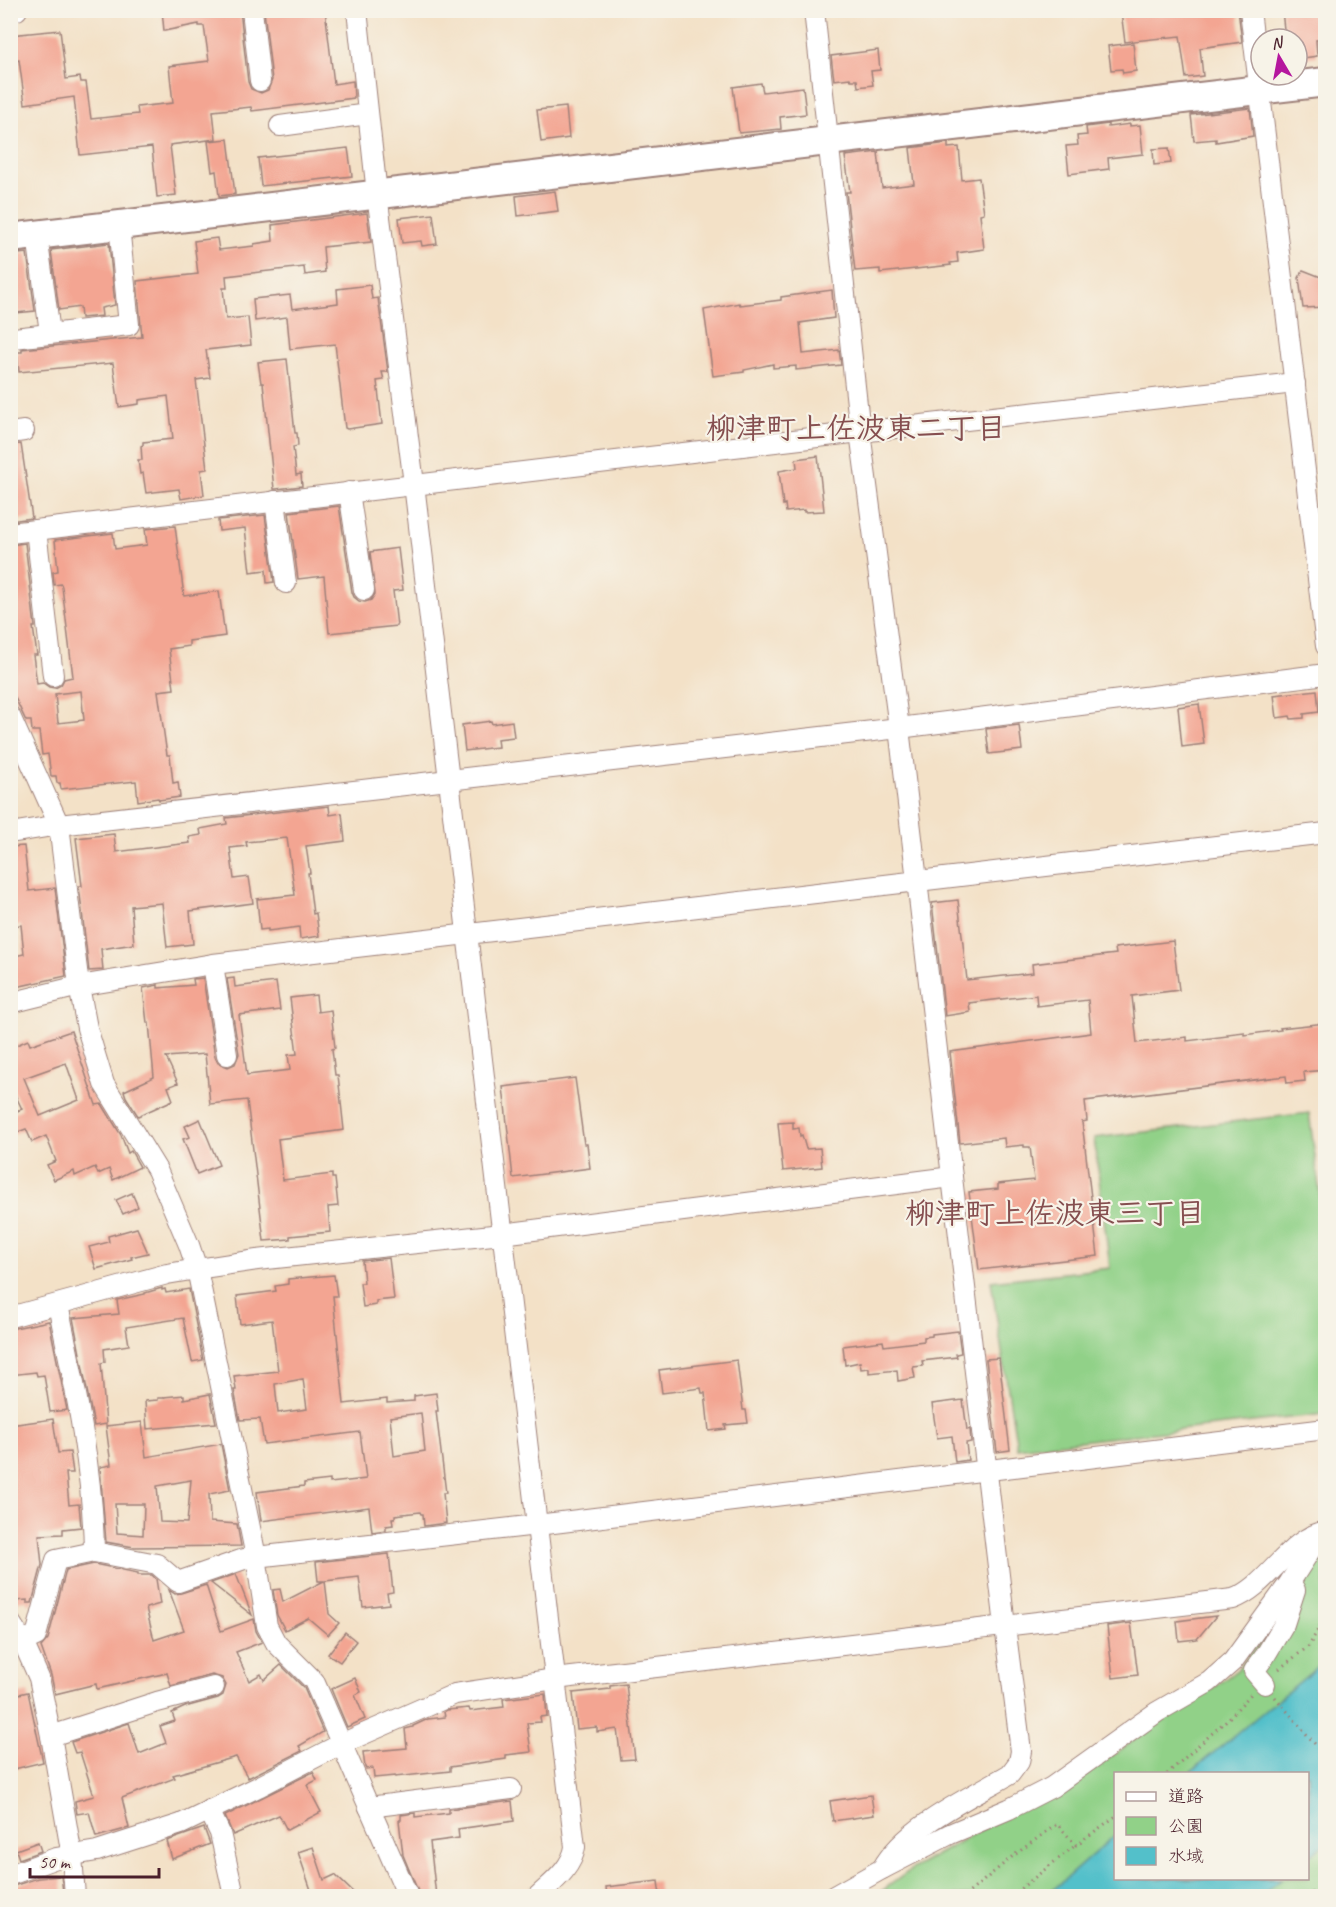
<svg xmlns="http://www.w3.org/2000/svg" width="1336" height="1907" font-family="Caveat,'Klee One',sans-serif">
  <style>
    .green { fill: #91d188; stroke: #6e785a; stroke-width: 1.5; fill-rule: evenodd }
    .water { fill: #53c0ca; stroke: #4e707a; stroke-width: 1.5 }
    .building { fill: #f3a592; fill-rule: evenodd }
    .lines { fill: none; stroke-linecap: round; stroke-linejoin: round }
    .street-casing { stroke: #9e8079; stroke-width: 22 }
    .secondary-casing { stroke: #9e8079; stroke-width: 32 }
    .path { stroke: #9e8079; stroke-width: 3; stroke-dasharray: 1.5 4.5; stroke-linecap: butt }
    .street { stroke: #fff; stroke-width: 20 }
    .secondary { stroke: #fff; stroke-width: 28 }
    .labels { text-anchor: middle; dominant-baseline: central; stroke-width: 4.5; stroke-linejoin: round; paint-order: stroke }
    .neighbourhood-label { font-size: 30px; font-weight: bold; fill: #854e4f; stroke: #f7f3e8 }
  </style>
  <rect width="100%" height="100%" fill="#f7f3e8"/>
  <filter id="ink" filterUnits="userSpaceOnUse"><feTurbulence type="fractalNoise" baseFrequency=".0167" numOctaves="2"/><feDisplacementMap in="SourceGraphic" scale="12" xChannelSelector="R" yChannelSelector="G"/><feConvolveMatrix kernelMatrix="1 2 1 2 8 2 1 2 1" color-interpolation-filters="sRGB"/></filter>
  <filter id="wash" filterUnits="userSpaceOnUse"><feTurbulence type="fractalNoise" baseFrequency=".008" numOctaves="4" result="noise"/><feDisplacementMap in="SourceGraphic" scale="24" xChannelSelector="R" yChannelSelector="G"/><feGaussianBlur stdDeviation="1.35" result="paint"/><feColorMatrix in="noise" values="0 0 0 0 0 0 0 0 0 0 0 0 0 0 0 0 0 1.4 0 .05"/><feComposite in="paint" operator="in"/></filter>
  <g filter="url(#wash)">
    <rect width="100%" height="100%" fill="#f3e1c7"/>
    <!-- green -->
    <g class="green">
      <path d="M1309,1113L1326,1238L1325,1414L1017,1448L991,1281L1110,1268L1094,1138Z"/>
      <path d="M1325,1549V1896H875L912,1869L1008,1814L1062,1791L1160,1722L1203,1696L1238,1669L1273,1625ZM1116,1774H1308V1878H1116Z"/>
    </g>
    <!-- water -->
    <g class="water">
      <path d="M1325,1661V1844L1308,1858V1774L1189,1773Z"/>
      <path d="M1115,1835L1116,1878L1282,1879L1260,1896H1046Z"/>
    </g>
    <g id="blocks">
      <!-- building -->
      <g class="building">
        <path d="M162,10H240L248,82L251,89L261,93L268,90L272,80L264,10H325L334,84L353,81L354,98L252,111L251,107L213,111L216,139L170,145L176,195L157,197L152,147L80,155L74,97L25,104L19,60L10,61V35L60,30L66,79L80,77L81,82H86L91,119L138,114L137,107L173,103L169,66L209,61L204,26H199V24L164,31Z"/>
        <path d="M1136,10H1238L1242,42L1200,48L1203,76L1186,78L1180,36L1125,42L1121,12Z"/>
        <path d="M1282,10H1326V39L1316,40L1317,56L1297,59V39H1285Z"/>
        <path d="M1133,43L1136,71L1123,73L1122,69L1111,70L1108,46Z"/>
        <path d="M878,50L880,70L871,71L873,85L858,87L857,80H851L850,78L834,80L831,56Z"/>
        <path d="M761,83L763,92L803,87L806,114L780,117L781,129L739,133L733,87Z"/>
        <path d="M566,107L569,138L541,142L537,110Z"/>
        <path d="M1250,108L1253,136L1216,142V139L1194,141L1191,115Z"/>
        <path d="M1108,124V127L1130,124V126L1140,125L1143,154L1108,158L1109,169L1069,174L1066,146L1078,145L1077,136L1087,135L1086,127Z"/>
        <path d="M228,139L235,194L219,196L216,171L212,172L208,141Z"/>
        <path d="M948,143V148L959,147L962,180L979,178L984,213L980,214L984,249L957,253L958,262L950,263L951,265L880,273V269L855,271L846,192H850L845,156L878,152L882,188L914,184L910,148Z"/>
        <path d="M348,148L352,176L261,186L258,158Z"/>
        <path d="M1169,148L1171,163L1154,165L1153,149Z"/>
        <path d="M555,191L558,211L518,216L516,196Z"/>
        <path d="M367,213L371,242L323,247L325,272L305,275L304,267L226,276L227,288H223L226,319L248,317L251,345L206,350L210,378L196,380L207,469L201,470L204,495L181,499L179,489L146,493L143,473L140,474L138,460H142L141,446L143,445V442L173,439L168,396L139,400V404L119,407L113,363L19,372L17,352H22V349L142,337L137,281L198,274L194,241L217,238L219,250L254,246V244L273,241L272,225Z"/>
        <path d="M433,214L437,244L422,246L421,241L402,243L399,218Z"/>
        <path d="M109,243L115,305L101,308L102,316L81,318L80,307L59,310L51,250Z"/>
        <path d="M27,253L35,311L16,313L15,309L12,310L10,298V255Z"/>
        <path d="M1303,270L1326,279V307L1303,308L1299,278Z"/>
        <path d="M370,285L372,299L378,298L388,372H382L384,380L377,381L382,424L347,429L345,428L335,344L290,349L287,317L255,321L253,299L290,295L292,309L338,303L337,289Z"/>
        <path d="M832,290L834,318L800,323L803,354L839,350L841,365L796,370V366L773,368V364L744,370V372L713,376L704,310L739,303L740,305L781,300V297Z"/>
        <path d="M287,359L295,433H297L298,446L293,447L296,475L301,474L302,486L276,489H274L263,383H261L258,362Z"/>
        <path d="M21,444L32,518L10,521V445Z"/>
        <path d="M818,456L824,511L804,512V510L786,512L785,504L783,505L779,471L797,468L796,459Z"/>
        <path d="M339,506L352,592L354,597L359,601L365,602L371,600L375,594L370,552L398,548L403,590L393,591L397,626L329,633L324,576L298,579L289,512Z"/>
        <path d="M265,515L274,582L267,583L266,570L250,572L245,528L219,531L218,520Z"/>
        <path d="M175,526L184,596L219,591L225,636L189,641V646L169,649L174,689L158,691L167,755H170L173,783L178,782L180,797L159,800L158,798L138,801L136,781L61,789L60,783H57L56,776H51L48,754L42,755L39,731H32L31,721H26L10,687V545L25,543L35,627H33L37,655H33L37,684L43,683L49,687L55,688L61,685L64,679L73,677L62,587L61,584L54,585L53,572L58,571L55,540L113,533L115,549L147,545L145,529ZM81,691L84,720L58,723L55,694Z"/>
        <path d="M1317,690L1319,712L1304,714V718L1291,719L1290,716L1277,718L1274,695Z"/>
        <path d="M1199,704L1204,744L1182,747L1178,707Z"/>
        <path d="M491,721L492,724L512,721L514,737L497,739L498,747L465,751L462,725Z"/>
        <path d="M1019,725L1022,750L989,754L986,729Z"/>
        <path d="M329,806L330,815L342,813L345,841L306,846L310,873H308L313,914L316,913L319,936L300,939L299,927L268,931V929L260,930L257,899L295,895L287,838L246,842L247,846L230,848L234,879L249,877L253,903L190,911L193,944L167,947L162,903L131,906L134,944L101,949L103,970L89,971L79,886H82L76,838L114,834L116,852L164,846L190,843L189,837L201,835L200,829L227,824L226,818Z"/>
        <path d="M24,846L29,891L55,888L66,976L16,987L14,975L10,976V957L24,954L21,925L10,926V847Z"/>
        <path d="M958,900L967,980L1033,973L1032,964L1116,954L1115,948L1173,941L1179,990L1132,996L1137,1043L1187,1037V1041L1228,1036L1227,1034L1244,1032V1035L1281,1030L1280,1028L1326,1023V1070L1304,1072L1305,1081L1287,1083L1286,1076L1085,1101L1087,1121L1082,1122L1098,1256L979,1270L969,1192L998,1189V1184L1034,1180L1030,1147H1024V1145L1005,1147L1004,1138L960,1143L950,1052L1091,1033L1088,1000L1037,1006L1036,995L969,1003L970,1012L945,1016L932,903Z"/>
        <path d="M203,978L215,1057L218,1063L228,1067L235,1064L239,1054L227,979L234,978L235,987L276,982L280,1010L239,1015L247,1075L290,1070L288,1055L297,1054L290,998L316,995L318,1012L331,1010L335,1048L332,1049L335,1075H338L344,1130L278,1139L283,1180L332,1174V1178H335L338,1206L328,1207L330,1232L290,1236V1239L264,1241L247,1100L210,1104L205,1054L166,1057L178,1083L168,1087L173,1100L138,1116L126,1097L124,1091L154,1077L149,1023H147L143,988L158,985V988L194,985L193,979Z"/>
        <path d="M71,1031L96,1105L102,1104L121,1135L128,1153L131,1151L140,1167L113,1180L109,1169L98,1174L95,1167L75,1176L74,1171L54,1180L47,1165L56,1161L46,1136L32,1142L26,1129L10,1135V1114L22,1109L10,1084V1045L12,1047L28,1040L30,1045ZM66,1063L79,1100L40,1116L24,1078Z"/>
        <path d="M575,1078L584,1144H587L590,1168L513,1178L503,1087Z"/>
        <path d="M200,1119L219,1165L197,1174L183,1139L190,1137L185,1126Z"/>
        <path d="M793,1122V1129L799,1128L800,1136L802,1135L806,1149L820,1148L822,1167L783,1171L778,1123Z"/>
        <path d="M132,1193L138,1207L123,1214L116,1200Z"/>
        <path d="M137,1228L148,1253L131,1257L132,1259L96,1269L89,1247L109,1242L108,1236Z"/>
        <path d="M389,1258L394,1299L376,1301V1305L363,1307L360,1283H364L362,1261Z"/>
        <path d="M334,1275L337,1296H333L344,1404L387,1399V1403L414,1401V1396L436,1393L438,1411H436L446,1493H443L446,1523L424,1526L423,1514H421L420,1512L395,1515V1518H392L393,1525L386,1526V1530L372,1532L369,1507L261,1521L257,1492L304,1486V1483L330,1480V1483L366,1479L360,1432L264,1444L260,1419L240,1420L234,1390H236L234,1376L278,1371L272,1320L240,1324L237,1296L276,1291L275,1286L288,1284V1279ZM303,1379L307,1409L278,1413L275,1384ZM421,1413L425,1451L394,1456L390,1417Z"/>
        <path d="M162,1288V1290L165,1289L166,1293L189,1289L203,1360L192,1362L183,1318L126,1327L129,1345L104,1349L105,1362L101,1363L106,1424L94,1426L73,1318L119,1314L117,1300L145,1294V1293Z"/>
        <path d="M49,1321L67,1410L50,1412L44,1375L37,1376L36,1372L10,1375V1329Z"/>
        <path d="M958,1331L961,1353L956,1354L957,1357L922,1361L923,1366L913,1367L915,1378L898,1381L897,1370L869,1373V1368L861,1369L860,1362L845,1365L843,1346L883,1341L884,1346L924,1341V1337L932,1336V1334Z"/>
        <path d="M999,1358L1010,1450L997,1452L986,1359Z"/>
        <path d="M737,1360L743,1410H746L748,1423L725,1425L726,1429L709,1431L705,1393H702L701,1388L662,1393L659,1370Z"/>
        <path d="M210,1394L216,1423L147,1429L145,1401L158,1400V1398H164V1397L184,1395V1399Z"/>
        <path d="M963,1400L967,1430L970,1429L971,1442L966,1443L968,1460L955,1462L952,1436L937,1438L932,1404Z"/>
        <path d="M53,1419L58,1453L70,1452L73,1473H66L69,1505L79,1504L81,1527L63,1529V1534L39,1535L42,1565L32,1603H27V1600L16,1601V1598H10V1533H14L10,1495V1425Z"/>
        <path d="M142,1422L146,1457L221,1444L230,1490L209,1494L210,1522L237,1524L241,1546L134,1547L106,1542L100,1467L111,1465L106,1426ZM191,1480L187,1523L160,1522L157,1486ZM115,1504H144L143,1535L117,1533Z"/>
        <path d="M389,1554L393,1592L387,1593L389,1604L363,1607L359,1577L325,1581L329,1614L339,1623L328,1635L308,1618L285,1630L277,1615L273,1590L280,1589L283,1602L324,1581H318L316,1562Z"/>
        <path d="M94,1564L138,1573V1575H152L156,1579L160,1604L146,1608L154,1640L184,1630L169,1590L175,1594L181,1593L206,1585L221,1631L254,1619L256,1631L262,1642L236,1652L249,1681L261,1674L264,1680L281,1665L304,1688L323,1732L299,1746L302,1751L248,1778L236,1757L173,1775L175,1778L122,1798L129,1828L96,1837L89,1812L77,1814L75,1801L94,1796L80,1752L75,1753L71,1742L129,1723L139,1754L166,1743L160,1726L175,1721L172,1713L185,1707L218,1698L223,1695L226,1685L222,1678L212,1675L171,1686L167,1673L97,1689L96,1684L55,1694L51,1675L41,1647L48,1639L66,1570Z"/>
        <path d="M236,1574L252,1615L211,1583Z"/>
        <path d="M1216,1616L1197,1639L1179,1641L1177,1621Z"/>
        <path d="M1131,1623L1138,1675L1113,1678L1107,1626Z"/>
        <path d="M345,1632L356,1641L340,1662L328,1654Z"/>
        <path d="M355,1678L361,1692L355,1695L365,1719L347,1727L331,1689Z"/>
        <path d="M626,1684L635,1759L621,1760L617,1729L597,1732V1727L577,1729L573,1693L610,1689V1686Z"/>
        <path d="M28,1692L43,1762L10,1770V1696Z"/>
        <path d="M545,1694L547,1716L540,1717L541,1722L527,1723L531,1752L506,1755V1759L450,1767V1771L395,1777V1776L374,1778L373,1768L366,1769L365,1767L363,1752L407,1748L405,1729L413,1727V1726L428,1719L445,1717L444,1712L447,1710L469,1708L470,1711L504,1707L503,1699Z"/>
        <path d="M313,1772L317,1780L307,1785L321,1812L287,1830L279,1815L233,1835L225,1816Z"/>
        <path d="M871,1795L874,1815L833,1821L830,1801Z"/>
        <path d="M512,1801L514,1821L458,1829L459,1838L430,1842L436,1896H420L403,1855L399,1820H401V1815L415,1813V1817L449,1813V1809Z"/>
        <path d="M204,1828L210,1844L172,1859L167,1841Z"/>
        <path d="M38,1842L41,1851L19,1859L16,1850Z"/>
        <path d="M313,1847L324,1880L335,1875L357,1896H313L298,1852Z"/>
        <path d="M61,1876L63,1892L31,1894L32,1896H10V1887L38,1878Z"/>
        <path d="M658,1881L660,1896H607L606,1887Z"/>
      </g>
    </g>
  </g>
  <g filter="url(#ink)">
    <use href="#blocks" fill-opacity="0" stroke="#9e8079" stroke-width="1.5"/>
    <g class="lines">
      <defs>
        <g id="street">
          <path d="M252,10L260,81"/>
          <path d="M357,10L377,194L414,484L575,1847C572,1868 553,1882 538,1896"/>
          <path d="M814,10L860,432L899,728L1005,1626L1021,1751L1019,1762L1010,1774C969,1798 905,1827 882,1869"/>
          <path d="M1250,10L1326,646"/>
          <path d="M10,11L17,10"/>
          <path d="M280,126L368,114"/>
          <path d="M37,235L50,333"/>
          <path d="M14,338L129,325L119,225"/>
          <path d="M10,433L24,431"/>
          <path d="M349,492L364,590"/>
          <path d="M275,501L286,583"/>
          <path d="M36,530L53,676"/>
          <path d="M10,533L860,432L1295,383"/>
          <path d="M10,716L59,825L79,986L87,1028L104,1084L157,1170L189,1245L197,1269L256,1557L267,1626L276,1643L314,1681L408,1896"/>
          <path d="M10,833L59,825L899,728L1326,674"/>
          <path d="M213,964L227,1055"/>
          <path d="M10,1003L79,986L213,964L1326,833"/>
          <path d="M58,1305C75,1386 93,1469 94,1552"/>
          <path d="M10,1317L167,1274L197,1269L257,1260L502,1234L952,1177"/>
          <path d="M10,1622L23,1642L39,1678L51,1736L72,1856L75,1896"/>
          <path d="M10,1643L23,1642L36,1636L56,1560L94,1552L157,1564L178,1582L244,1559L256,1557L537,1525L1326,1429"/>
          <path d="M1265,1684L1254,1671L1265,1656L1284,1624L1295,1590L1290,1582"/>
          <path d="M51,1736L157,1702L214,1687"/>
          <path d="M369,1807L511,1789"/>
          <path d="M209,1810L220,1833L234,1896"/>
          <path d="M10,1875L56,1858L97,1851L181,1824L258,1787L341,1744L455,1694L555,1679L1233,1599C1268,1587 1288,1538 1326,1531"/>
          <path d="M834,1896L882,1869L950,1834L1009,1809L1052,1787L1157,1712L1209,1682L1233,1661L1290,1582L1313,1546L1324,1535"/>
        </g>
        <path id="secondary" d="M10,238L1326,82"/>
      </defs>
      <!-- street casing -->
      <use href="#street" class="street-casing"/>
      <!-- secondary casing -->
      <use href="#secondary" class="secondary-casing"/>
      <!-- path -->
      <g class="path">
        <path d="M1279,1669L1309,1646L1326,1615"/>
        <path d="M1275,1697L1326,1757"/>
        <path d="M1167,1774L1229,1718L1252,1693"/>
        <path d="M965,1896L1013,1856L1057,1824L1076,1845L1116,1816"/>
        <path d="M1011,1896L1076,1845"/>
        <path d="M1307,1896L1326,1885"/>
      </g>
      <!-- street -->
      <use href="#street" class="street"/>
      <!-- secondary -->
      <use href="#secondary" class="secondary"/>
    </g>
  </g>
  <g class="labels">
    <!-- neighbourhood labels -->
    <g class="neighbourhood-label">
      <text x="856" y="428">柳津町上佐波東二丁目</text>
      <text x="1055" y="1213">柳津町上佐波東三丁目</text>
    </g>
  </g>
  <!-- margin -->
  <rect width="1336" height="1907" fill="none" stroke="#f7f3e8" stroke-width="36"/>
  <!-- legend -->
  <rect x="1114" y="1772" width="195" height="108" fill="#f7f3e8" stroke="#b29e9c" stroke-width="1.5"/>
  <rect x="1126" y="1792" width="30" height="9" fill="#ffffff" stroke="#b29e9c" stroke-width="1.5"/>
  <text x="1168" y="1802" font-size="18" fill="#4a1f2b">道路</text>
  <rect x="1126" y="1817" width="30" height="18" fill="#91d188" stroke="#b29e9c" stroke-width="1.5"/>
  <text x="1168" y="1832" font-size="18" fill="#4a1f2b">公園</text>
  <rect x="1126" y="1847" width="30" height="18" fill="#53c0ca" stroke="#b29e9c" stroke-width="1.5"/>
  <text x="1168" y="1862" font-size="18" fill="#4a1f2b">水域</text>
  <!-- north arrow -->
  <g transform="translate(1279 57) rotate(350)"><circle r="28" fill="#f7f3e8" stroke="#b29e9c" stroke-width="1.5"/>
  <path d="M0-4.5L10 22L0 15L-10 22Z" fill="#b5179e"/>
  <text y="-9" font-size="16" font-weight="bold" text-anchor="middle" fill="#4a1f2b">N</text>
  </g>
  <!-- scale -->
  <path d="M30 1868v9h129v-9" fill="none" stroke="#4a1f2b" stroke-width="3"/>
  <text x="39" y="1868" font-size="18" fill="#4a1f2b" stroke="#f7f3e8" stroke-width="4.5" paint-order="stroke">50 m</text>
</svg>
